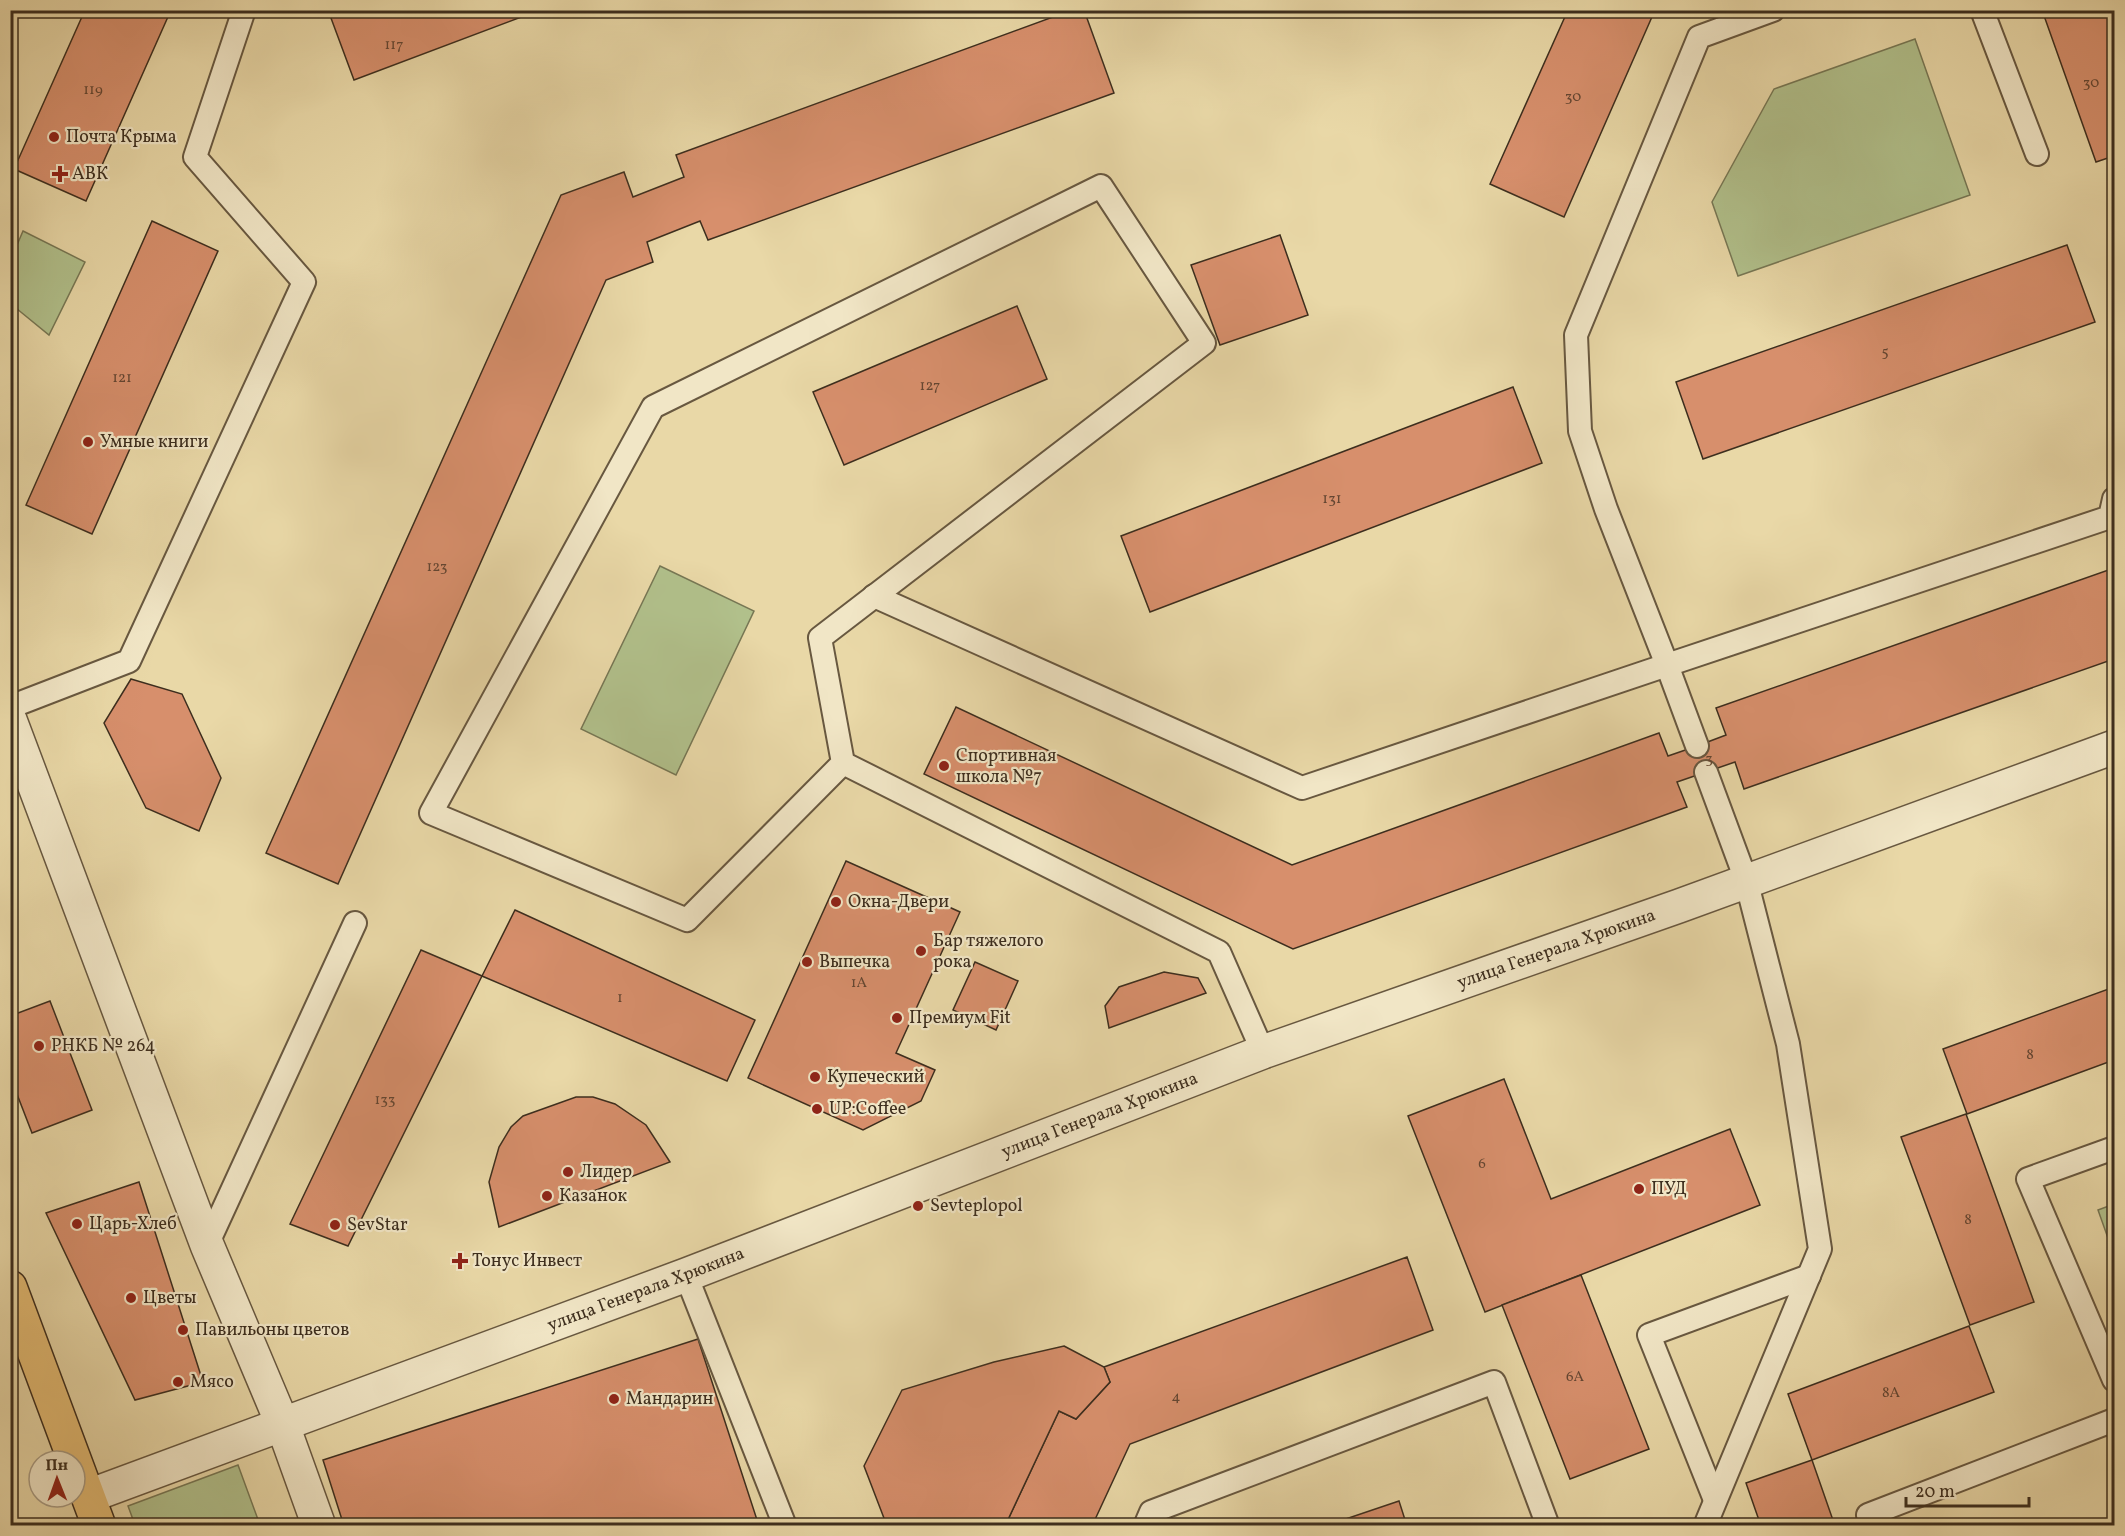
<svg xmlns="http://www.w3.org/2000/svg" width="2125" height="1536" font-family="Vollkorn,serif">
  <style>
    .green { fill: #b1c08b; stroke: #777754; stroke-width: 1.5 }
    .building { fill: #d78f6c; stroke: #3d2e1e; stroke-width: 1.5 }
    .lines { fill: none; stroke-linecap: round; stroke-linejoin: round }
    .lane-casing { stroke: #685840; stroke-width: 26 }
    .street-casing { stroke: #685840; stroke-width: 36 }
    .primary-casing { stroke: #3d2e1e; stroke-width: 36 }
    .lane { stroke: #f1e6c6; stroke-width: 22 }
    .street { stroke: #f1e6c6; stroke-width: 33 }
    .primary { stroke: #e4bc74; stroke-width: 33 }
    .poi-dot { fill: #8f2418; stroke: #f1e6c6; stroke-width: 2 }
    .labels { text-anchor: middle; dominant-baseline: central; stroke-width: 4.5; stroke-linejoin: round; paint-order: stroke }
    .number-label { font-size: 15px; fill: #644632 }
    .poi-label { font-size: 18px; fill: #3d2e1e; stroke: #f1e6c6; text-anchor: start }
    .street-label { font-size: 18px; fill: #3d2e1e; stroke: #f1e6c6 }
  </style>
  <rect width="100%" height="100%" fill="#e9d8a7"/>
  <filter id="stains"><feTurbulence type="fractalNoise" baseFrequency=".00333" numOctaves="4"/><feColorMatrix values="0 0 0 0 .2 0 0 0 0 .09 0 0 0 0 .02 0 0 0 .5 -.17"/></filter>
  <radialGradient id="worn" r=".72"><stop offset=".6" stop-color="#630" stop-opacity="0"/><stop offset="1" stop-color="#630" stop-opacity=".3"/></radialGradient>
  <!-- green -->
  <g class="green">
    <path d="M1915,39L1970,195L1738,276L1712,202L1774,89Z"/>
    <path d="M23,231L85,262L49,335L11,304V259Z"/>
    <path d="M660,566L754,611L676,775L581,729Z"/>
    <path d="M2114,1204V1255L2098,1210Z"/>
    <path d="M238,1465L260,1525H135L128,1506Z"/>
  </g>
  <!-- building -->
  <g class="building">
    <path d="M85,10H171L86,201L14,169Z"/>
    <path d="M328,10H540L354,80Z"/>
    <path d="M1072,10H1084L1114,93L708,240L700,221L647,242L653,262L606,280L338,884L266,853L561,195L624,172L633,197L684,177L676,155Z"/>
    <path d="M1568,10H1655L1564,217L1490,184Z"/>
    <path d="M2042,10H2114V156L2096,162Z"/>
    <path d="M152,221L218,251L92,534L26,505Z"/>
    <path d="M1280,235L1308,315L1220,345L1191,265Z"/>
    <path d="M2067,245L2095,322L1703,459L1676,382Z"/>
    <path d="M1017,306L1047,379L844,465L813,392Z"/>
    <path d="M1513,387L1542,463L1150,612L1121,536Z"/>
    <path d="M2114,568V659L1744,789L1735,762L1677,782L1687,807L1293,949L924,774L956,707L1292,865L1659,733L1668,756L1697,746L1726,735L1716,708Z"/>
    <path d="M131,679L182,694L221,778L199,831L146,808L104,723Z"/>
    <path d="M846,861L960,912L896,1053L935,1070L921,1101L863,1130L748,1078Z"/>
    <path d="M515,910L755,1020L727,1081L482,976Z"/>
    <path d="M421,950L482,976L348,1246L290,1224Z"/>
    <path d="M975,962L1018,981L996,1030L953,1010Z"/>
    <path d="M1164,972L1198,978L1206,993L1109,1028L1105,1006L1119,987Z"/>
    <path d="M2114,987V1060L1967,1114L1943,1049Z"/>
    <path d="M50,1001L92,1110L32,1133L10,1076V1016Z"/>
    <path d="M1504,1079L1551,1199L1730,1129L1760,1205L1485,1312L1408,1116Z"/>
    <path d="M576,1097H593L615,1104L646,1125L670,1162L499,1227L489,1182L499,1147L511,1127L523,1116Z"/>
    <path d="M1966,1114L2034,1302L1970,1325L1901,1137Z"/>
    <path d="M139,1182L203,1382L135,1400L46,1213Z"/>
    <path d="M1407,1257L1433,1330L1130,1444L1092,1526H1005L1059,1411L1076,1419L1110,1382L1104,1367Z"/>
    <path d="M1581,1275L1649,1449L1570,1479L1502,1305Z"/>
    <path d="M1969,1326L1994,1392L1812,1460L1788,1394Z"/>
    <path d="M698,1339L759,1526H344L323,1460Z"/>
    <path d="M1064,1346L1104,1367L1110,1382L1076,1419L1059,1411L1005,1526H887L864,1466L902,1390L994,1362Z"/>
    <path d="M1812,1460L1835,1526H1761L1746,1483Z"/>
    <path d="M1399,1501L1407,1526H1325Z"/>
  </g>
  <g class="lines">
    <defs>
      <g id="lane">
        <path d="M1982,10L2037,154"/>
        <path d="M874,596L1302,788L1667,665L1606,509L1580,431L1576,335L1699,37L1773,10"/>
        <path d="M10,707L129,661L304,282L195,157L244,10"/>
        <path d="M1697,746L1667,665L2110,517L2114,499"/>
        <path d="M843,763L820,638L1204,343L1101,186L653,407L431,813L687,920L843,763L1219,952L1263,1052"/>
        <path d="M2114,1148L2028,1179L2114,1380"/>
        <path d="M207,1245L355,923"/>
        <path d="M686,1275L785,1526"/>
        <path d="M1715,1500L1649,1335L1809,1276"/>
        <path d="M1145,1526L1151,1512L1494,1382L1548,1526"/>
        <path d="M1705,1526L1820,1249L1788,1044L1746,880L1706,772"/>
        <path d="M1872,1526L1868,1515L2114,1420"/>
      </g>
      <g id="street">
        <path d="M10,720L207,1245L282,1423L319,1526"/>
        <path id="s1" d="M89,1496L686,1275L1263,1052L1679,906L2114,747"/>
      </g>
      <path id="primary" d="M10,1287L99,1526"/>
    </defs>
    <!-- lane casing -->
    <use href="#lane" class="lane-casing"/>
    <!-- street casing -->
    <use href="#street" class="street-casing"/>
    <!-- primary casing -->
    <use href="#primary" class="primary-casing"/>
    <!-- lane -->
    <use href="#lane" class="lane"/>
    <!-- street -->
    <use href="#street" class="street"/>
    <!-- primary -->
    <use href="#primary" class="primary"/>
  </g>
  <!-- markers -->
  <g class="poi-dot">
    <circle cx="54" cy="137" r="6"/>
    <path d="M57 165h6v6h6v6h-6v6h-6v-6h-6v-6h6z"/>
    <circle cx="88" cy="442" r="6"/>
    <circle cx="944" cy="766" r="6"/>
    <circle cx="836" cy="902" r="6"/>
    <circle cx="921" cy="951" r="6"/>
    <circle cx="807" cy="962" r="6"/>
    <circle cx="897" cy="1018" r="6"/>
    <circle cx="39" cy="1046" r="6"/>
    <circle cx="815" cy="1077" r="6"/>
    <circle cx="817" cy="1109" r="6"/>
    <circle cx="568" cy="1172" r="6"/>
    <circle cx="1639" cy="1189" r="6"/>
    <circle cx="547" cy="1196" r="6"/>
    <circle cx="918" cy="1206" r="6"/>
    <circle cx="77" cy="1224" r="6"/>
    <circle cx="335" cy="1225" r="6"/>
    <path d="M457 1252h6v6h6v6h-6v6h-6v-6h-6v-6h6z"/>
    <circle cx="131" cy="1298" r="6"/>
    <circle cx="183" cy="1330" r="6"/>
    <circle cx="178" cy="1382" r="6"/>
    <circle cx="614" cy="1399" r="6"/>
  </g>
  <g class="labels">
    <!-- number labels -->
    <g class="number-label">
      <text x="394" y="45">117</text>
      <text x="2091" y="83">30</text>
      <text x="93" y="90">119</text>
      <text x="1573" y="97">30</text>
      <text x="1885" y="352">5</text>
      <text x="122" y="378">121</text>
      <text x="930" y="386">127</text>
      <text x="1332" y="499">131</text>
      <text x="437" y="567">123</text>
      <text x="1709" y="759">3</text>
      <text x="859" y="983">1А</text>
      <text x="620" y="998">1</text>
      <text x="2030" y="1055">8</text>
      <text x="385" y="1100">133</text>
      <text x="1482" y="1164">6</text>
      <text x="1968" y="1220">8</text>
      <text x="1575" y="1377">6А</text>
      <text x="1891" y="1393">8А</text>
      <text x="1176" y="1397">4</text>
    </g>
    <!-- poi labels -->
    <g class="poi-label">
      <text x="66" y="137">Почта Крыма</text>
      <text x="72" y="174">АВК</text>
      <text x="100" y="442">Умные книги</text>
      <text x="956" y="756">Спортивная<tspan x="956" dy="21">школа №7</tspan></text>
      <text x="848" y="902">Окна-Двери</text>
      <text x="933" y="941">Бар тяжелого<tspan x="933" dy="21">рока</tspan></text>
      <text x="819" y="962">Выпечка</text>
      <text x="909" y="1018">Премиум Fit</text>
      <text x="51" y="1046">РНКБ № 264</text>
      <text x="827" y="1077">Купеческий</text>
      <text x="829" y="1109">UP:Coffee</text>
      <text x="580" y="1172">Лидер</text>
      <text x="1651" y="1189">ПУД</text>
      <text x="559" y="1196">Казанок</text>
      <text x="930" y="1206">Sevteplopol</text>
      <text x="89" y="1224">Царь-Хлеб</text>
      <text x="347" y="1225">SevStar</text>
      <text x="472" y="1261">Тонус Инвест</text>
      <text x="143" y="1298">Цветы</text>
      <text x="195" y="1330">Павильоны цветов</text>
      <text x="190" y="1382">Мясо</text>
      <text x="626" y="1399">Мандарин</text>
    </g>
    <!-- street labels -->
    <g class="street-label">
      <text stroke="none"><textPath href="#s1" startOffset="1566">улица Генерала Хрюкина</textPath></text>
      <text stroke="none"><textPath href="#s1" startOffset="1080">улица Генерала Хрюкина</textPath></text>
      <text stroke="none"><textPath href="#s1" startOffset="594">улица Генерала Хрюкина</textPath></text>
    </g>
  </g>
  <!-- margin -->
  <rect width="2125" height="1536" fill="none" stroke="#e9d8a7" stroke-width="36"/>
  <rect x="12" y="12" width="2101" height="1512" fill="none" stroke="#3d2e1e" stroke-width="3"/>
  <rect x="18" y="18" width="2089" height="1500" fill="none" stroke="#3d2e1e" stroke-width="1.5"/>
  <!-- north arrow -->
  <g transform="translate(57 1479) rotate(359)"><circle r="28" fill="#f1e6c6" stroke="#a99c83" stroke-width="1.5"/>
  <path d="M0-4.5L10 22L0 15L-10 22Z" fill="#8f2418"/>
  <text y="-9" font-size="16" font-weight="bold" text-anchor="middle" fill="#3d2e1e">Пн</text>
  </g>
  <!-- scale -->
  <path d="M1906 1497v9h123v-9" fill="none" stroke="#3d2e1e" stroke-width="3"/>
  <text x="1915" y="1497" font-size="18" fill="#3d2e1e" stroke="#f1e6c6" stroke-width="4.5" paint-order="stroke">20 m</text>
  <rect width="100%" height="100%" filter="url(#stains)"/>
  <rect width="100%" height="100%" fill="url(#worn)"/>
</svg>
